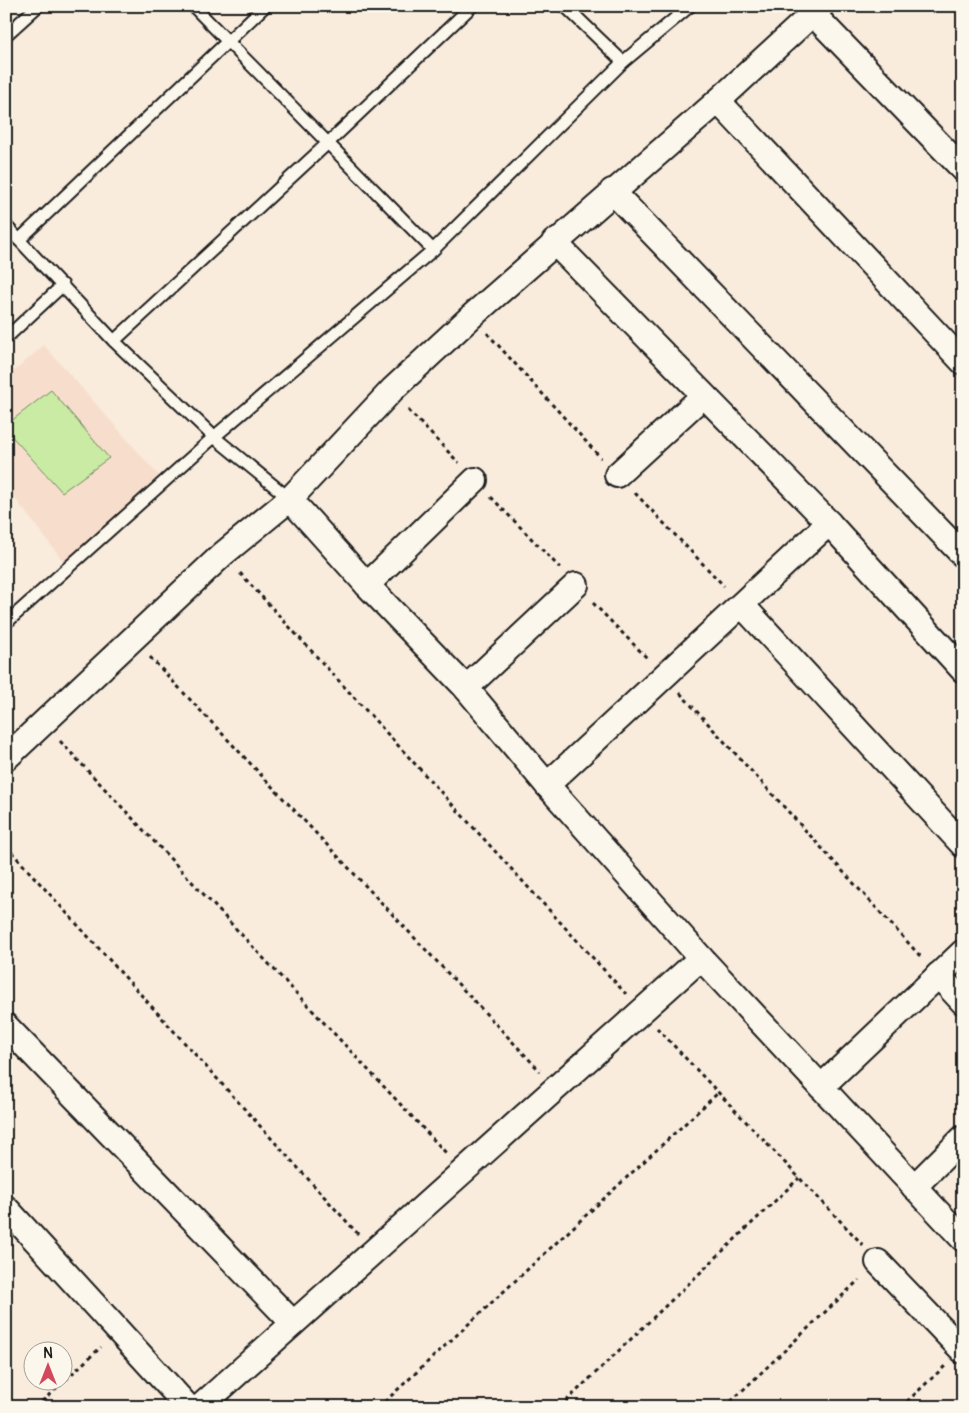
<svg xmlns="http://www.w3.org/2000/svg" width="969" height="1413" font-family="Pangolin,sans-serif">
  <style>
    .built { fill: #f7decc }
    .green { fill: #c9eba3; stroke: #728460 }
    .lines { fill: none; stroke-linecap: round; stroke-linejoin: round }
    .lane-casing { stroke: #1c1c1c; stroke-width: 15 }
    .street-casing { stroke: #1c1c1c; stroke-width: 28 }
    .path { stroke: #1c1c1c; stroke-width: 3; stroke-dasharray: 4 4; stroke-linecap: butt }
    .lane { stroke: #fbf7ec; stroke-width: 11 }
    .street { stroke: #fbf7ec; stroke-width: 24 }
  </style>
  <rect width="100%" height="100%" fill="#f9ecdd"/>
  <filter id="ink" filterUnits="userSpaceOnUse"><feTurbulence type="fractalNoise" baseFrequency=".02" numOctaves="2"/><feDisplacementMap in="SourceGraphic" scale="10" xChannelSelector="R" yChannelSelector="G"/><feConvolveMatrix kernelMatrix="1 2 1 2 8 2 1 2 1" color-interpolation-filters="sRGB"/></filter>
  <g filter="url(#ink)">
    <!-- built -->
    <path class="built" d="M44,345L162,479L66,565L6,487V378Z"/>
    <!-- green -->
    <path class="green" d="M51,390L109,458L62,492L6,430V425Z"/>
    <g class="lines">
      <defs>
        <g id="lane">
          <path d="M193,6L433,250"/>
          <path d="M565,6L623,62"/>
          <path d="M6,35L38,6"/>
          <path d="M6,226L114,341L214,437L290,499"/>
          <path d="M19,240L265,6"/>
          <path d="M6,338L63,285"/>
          <path d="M114,341L329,142L472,6"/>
          <path d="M6,623L214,437L433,250L623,62L690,6"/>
        </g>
        <g id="street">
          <path d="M813,14L963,169"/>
          <path d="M718,101L963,362"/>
          <path d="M612,191L963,555"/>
          <path d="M554,242L829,523L963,670"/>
          <path d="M617,475L703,396"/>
          <path d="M290,499L367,585L466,688L547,785L701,958L963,1239"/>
          <path d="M367,585L475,480"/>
          <path d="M742,605L963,845"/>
          <path d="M466,688L576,585"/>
          <path d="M6,758L223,554L290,499L393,389L473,315L718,101L821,6"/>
          <path d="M547,785L829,523"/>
          <path d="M938,975L963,1002"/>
          <path d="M6,1026L293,1323"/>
          <path d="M821,1087L963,952"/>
          <path d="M914,1187L963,1138"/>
          <path d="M6,1208L188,1407"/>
          <path d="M878,1262L963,1351"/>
          <path d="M200,1407L701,958"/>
        </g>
      </defs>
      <!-- lane casing -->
      <use href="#lane" class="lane-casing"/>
      <!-- street casing -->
      <use href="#street" class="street-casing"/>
      <!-- path -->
      <g class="path">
        <path d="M487,333L601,458"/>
        <path d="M408,410L459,463"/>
        <path d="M635,493L724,586"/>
        <path d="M491,497L560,568"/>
        <path d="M240,573L626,994"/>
        <path d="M593,603L648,659"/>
        <path d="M150,657L540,1071"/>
        <path d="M680,693L922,958"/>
        <path d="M60,741L447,1154"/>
        <path d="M6,846L358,1234"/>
        <path d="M657,1028L863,1245"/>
        <path d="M36,1407L101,1347"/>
        <path d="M379,1407L718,1093"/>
        <path d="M560,1407L799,1178"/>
        <path d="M725,1407L859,1280"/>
        <path d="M901,1407L945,1366"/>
      </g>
      <!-- lane -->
      <use href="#lane" class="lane"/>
      <!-- street -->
      <use href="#street" class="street"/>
    </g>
  </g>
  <!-- margin -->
  <rect width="969" height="1413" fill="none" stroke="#fbf7ec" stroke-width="25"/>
  <rect x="12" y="12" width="944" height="1388" fill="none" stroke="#1c1c1c" stroke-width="2" filter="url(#ink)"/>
  <!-- north arrow -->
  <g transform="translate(48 1366)"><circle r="24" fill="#fbf7ec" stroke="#a29f99"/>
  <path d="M0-4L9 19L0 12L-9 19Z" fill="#d1495b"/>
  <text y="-8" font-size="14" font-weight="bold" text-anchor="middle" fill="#1c1c1c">N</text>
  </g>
</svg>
